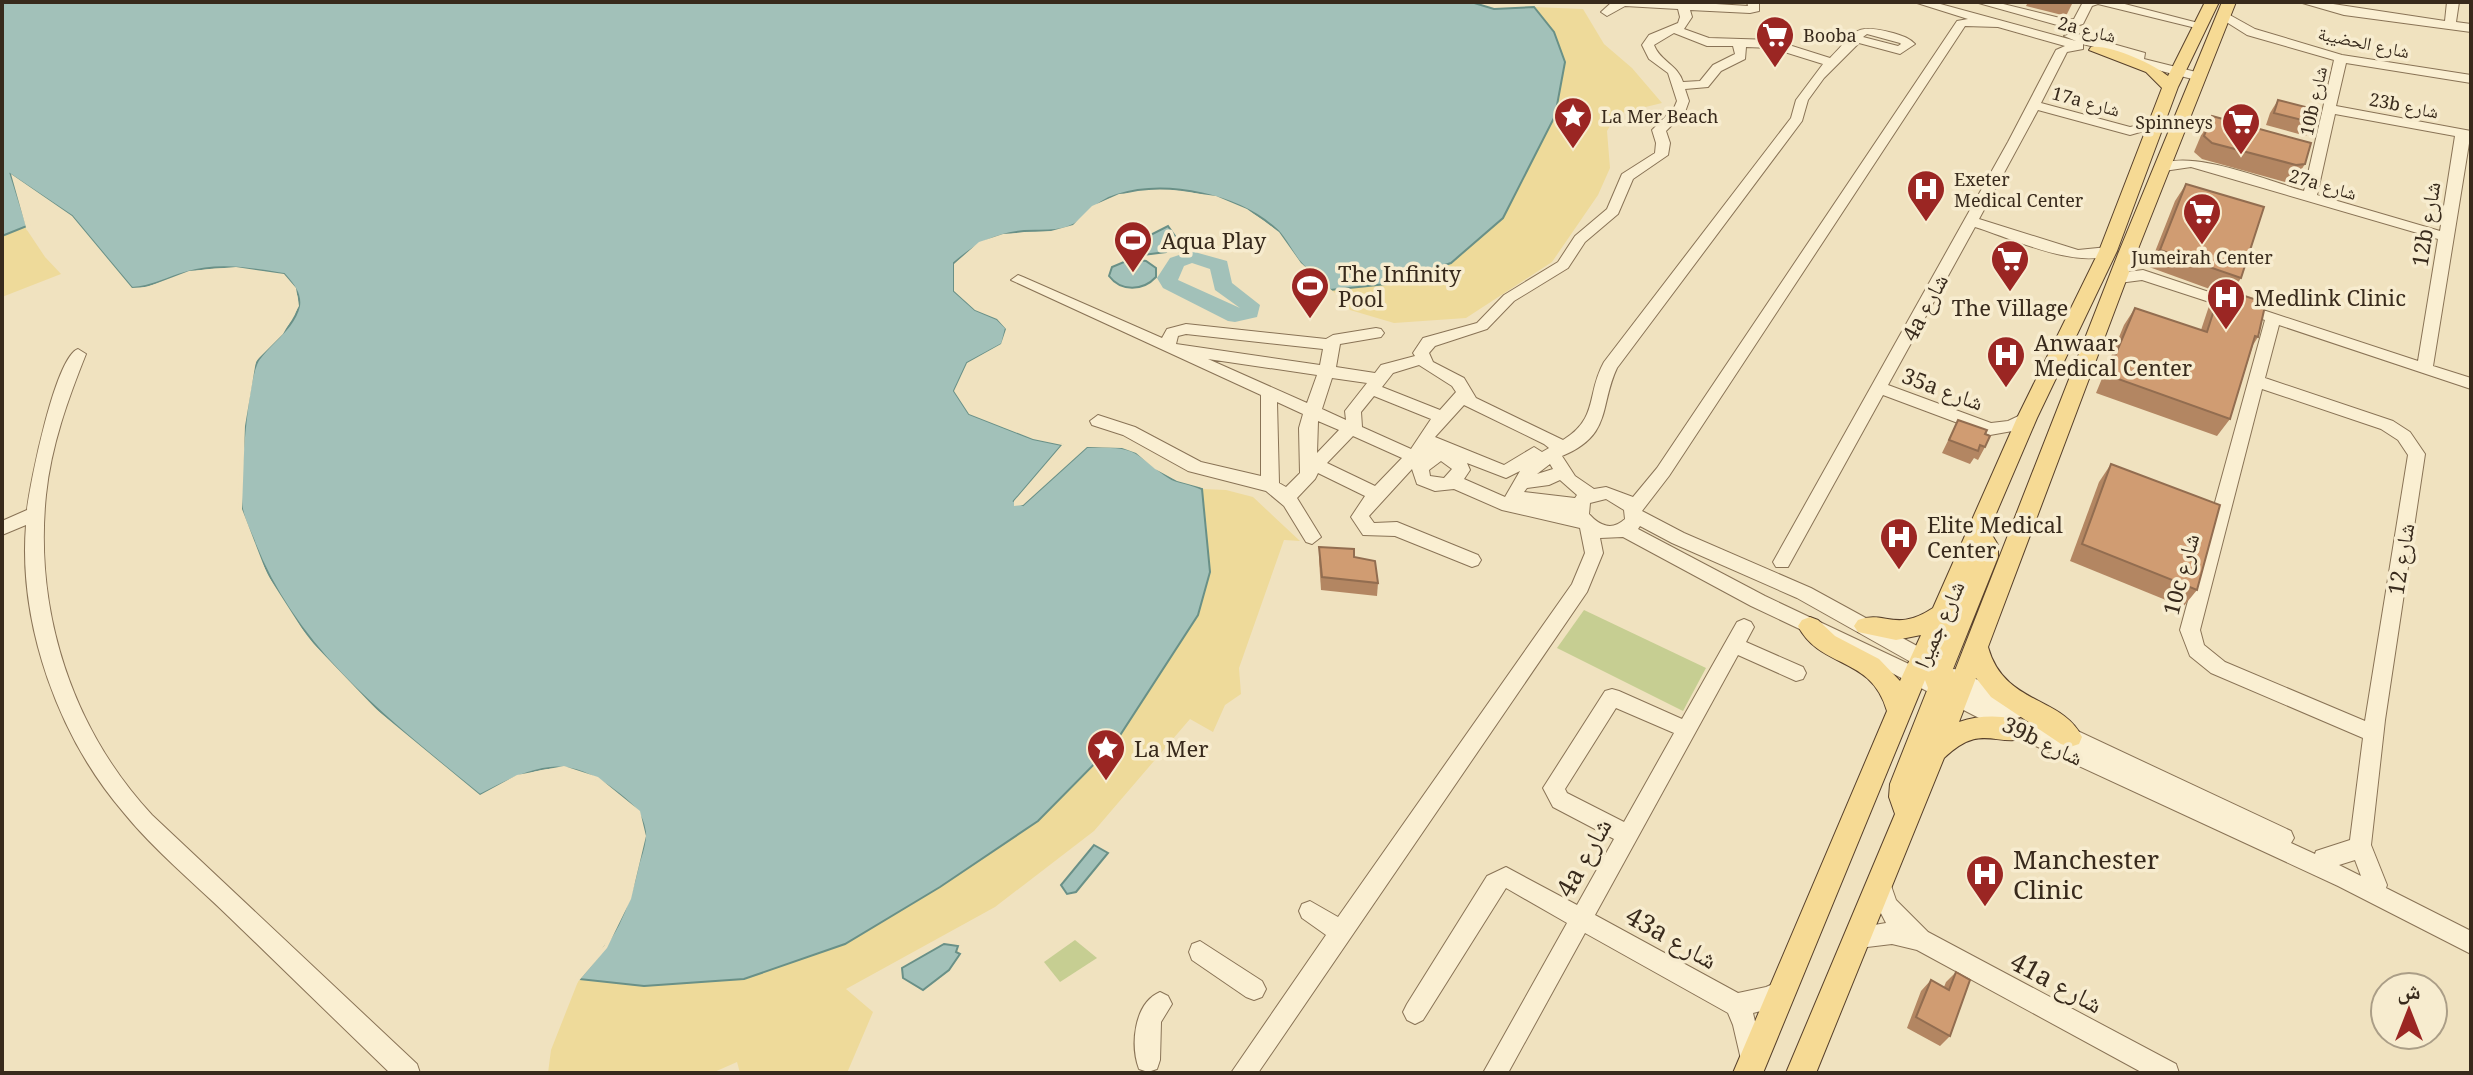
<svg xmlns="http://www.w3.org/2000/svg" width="2473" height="1075" font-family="'Noto Serif','Noto Naskh Arabic',serif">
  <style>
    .green { fill: #c6ce92 }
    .sand { fill: #eeda9a }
    .water { fill: #a2c1b9; stroke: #699087; stroke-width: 2 }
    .pier { fill: #f0e2bf }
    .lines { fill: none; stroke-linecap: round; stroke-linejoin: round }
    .river { fill: #a2c1b9; fill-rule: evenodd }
    .minor-casing { stroke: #897356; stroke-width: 2 }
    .major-casing { stroke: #57402b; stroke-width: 2 }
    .minor { fill: #faefd2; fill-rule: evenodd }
    .major { fill: #f6da94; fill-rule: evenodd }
    .wall { fill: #b38662 }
    .building { fill: #d09c72; stroke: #926d50; stroke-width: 2 }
    .labels { text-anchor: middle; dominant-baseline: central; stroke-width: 7; stroke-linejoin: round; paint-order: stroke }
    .far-street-label { font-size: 18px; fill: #382a1c; stroke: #f7eccf }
    .far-poi-label { font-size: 18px; fill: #382a1c; stroke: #f7eccf; text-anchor: start }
    .street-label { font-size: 22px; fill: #382a1c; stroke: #f7eccf }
    .poi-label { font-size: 22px; fill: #382a1c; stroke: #f7eccf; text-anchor: start }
    .near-street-label { font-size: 26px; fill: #382a1c; stroke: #f7eccf }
    .near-poi-label { font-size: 26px; fill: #382a1c; stroke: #f7eccf; text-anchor: start }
  </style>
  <rect width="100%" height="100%" fill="#f0e2bf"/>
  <!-- green -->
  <g class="green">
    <path d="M1584,610L1706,668L1683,711L1557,648Z"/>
    <path d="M1075,940L1097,958L1060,982L1044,962Z"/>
  </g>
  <!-- sand -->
  <g class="sand">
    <path d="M1533,7L1583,9L1604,44L1632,68L1662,103L1617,114L1607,131L1610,168L1598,195L1552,262L1466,318L1394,323L1350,310L1341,297L1330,290L1387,284L1503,218L1522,176Z"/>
    <path d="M25,227L45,257L61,274L2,297V236Z"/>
    <path d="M1202,489L1226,490L1253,497L1300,541L1284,540L1239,668L1241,694L1225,705L1213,732L1190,719L1094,831L995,907L846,989L873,1012L847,1073H740L737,1062L712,1073H548L551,1050L579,979L644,986L1038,821L1115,743L1198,615L1207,529Z"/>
  </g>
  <!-- water -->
  <g class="water">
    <path d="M2,2H1471L1494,9L1534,7L1554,32L1565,62L1555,116L1503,218L1451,263L1387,284L1330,290C1320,281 1308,272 1299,261C1292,252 1286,240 1278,231C1240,195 1167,179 1117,195C1095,201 1089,216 1073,225C1058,233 1040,230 1024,231C995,234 976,244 954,263V291L975,310L997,319L1006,328L1002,344L967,363L954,391L969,414L1033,439L1062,445L1014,501L1023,505L1087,447C1102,447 1122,445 1136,453C1149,461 1159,472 1172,479C1182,483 1192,484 1202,489L1210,572L1198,615L1115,743L1038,821L940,887L845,944L744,979L644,986L579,979C614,940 628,913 639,862C642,853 646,842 645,832C642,813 634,806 619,794C567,752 534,766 480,795C392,723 298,653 255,544C251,533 244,521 242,509C238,488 247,375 259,359C271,342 294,328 299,306C301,293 292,283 284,274C252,269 219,263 188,272C168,277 153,287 132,288L72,216L11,175L27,226L2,236Z"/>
    <path d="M1168,226L1177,239L1166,252L1143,255L1125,248Z"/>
    <path d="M1131,259L1146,261L1156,268V277C1143,291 1121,292 1109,276L1112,267Z"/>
    <path d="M1094,845L1108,853L1076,892L1067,894L1061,885Z"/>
    <path d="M944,944L958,946L956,952L960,954L949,970L923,990L903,978L902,968Z"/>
  </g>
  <!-- pier -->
  <g class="pier">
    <path d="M11,174L72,216L132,288L147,287L189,271L236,267L284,274L296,288L299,306L283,334L256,361L245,426L242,509L267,574L308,638L377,710L480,795L517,775L564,766L598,777L640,811L646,836L631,899L607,948L577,983L575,977L604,946L627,898L641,836L636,813L596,780L564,770L519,779L478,798L375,713L305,641L264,576L238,510L241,426L253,360L280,331L295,305L293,290L282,278L236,271L190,275L148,291L131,292L69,219L17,183L31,225L27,231Z"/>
    <path d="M1171,190L1216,196L1247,209L1279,232L1301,263L1336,294H1329L1318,285L1298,266L1276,235L1245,212L1215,200L1171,194L1120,198L1095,209L1074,229L1051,235L1004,238L981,246L958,265V289L977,307L999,316L1010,329L1004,347L970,366L959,391L971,411L1066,445L1019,502L1087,443L1123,444L1137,449L1157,466L1178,477L1191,479L1206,489L1177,481L1155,469L1136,453L1122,448L1087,447L1023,505L1014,506V501L1062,445L1033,439L969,414L954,391L967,363L1001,344L1006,329L997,319L975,310L954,291V264L979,242L1003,234L1051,231L1073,225L1092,206L1119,194Z"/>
  </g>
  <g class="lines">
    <!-- river -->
    <path class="river" d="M1191,251L1227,261L1232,283L1260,305L1257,317L1235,322L1228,321L1163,288L1157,278L1170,258ZM1192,263L1210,269L1215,290L1240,308L1178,280L1184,266Z"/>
    <defs>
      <g id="minor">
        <path d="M1684,2L1748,6L1747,2H1759V11L1750,13L1690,10L1692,17L1684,29L1709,38L1773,40L1830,58C1857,31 1853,23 1893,33C1902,36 1908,37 1915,44L1900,54L1859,43L1824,78L1808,100L1802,121L1617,368C1599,406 1613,435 1562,456L1575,476L1594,489L1606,487L1633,497L1657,468L1957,21L1968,19L1914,2H1933L2076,41L2064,36L2074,33L2145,53L2144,59L2204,74V80H2196L2123,61L2121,58L2124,55L2083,44V49L2067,52L2041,103L2130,127L2154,122L2161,126L2130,135L2038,110L1979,219L2078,250L2108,247L2115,251C2087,274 2008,237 1975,227L1888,385L1991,423L2008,421L2027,412L2035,418L2018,430L1990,435L1883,395L1788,567H1776L1773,562L2008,142L2056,50L2065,46L1998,27L1965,26L1669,476L1642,511L1684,533L1811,588L1939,658L1942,664L1939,670L1932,672L1925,670L1797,598L1672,543L1640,526L1638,529L1765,596L1947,682L1944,677L1947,671L1954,669L1961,671L2023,704L2026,710L2023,716L2017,718L2051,734L2053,726L2060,723L2067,726L2291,831L2294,838L2291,843L2315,854L2316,851L2350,840L2363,738L2211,673L2190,656L2180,630L2265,320L2256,317V311H2266L2418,361L2438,239L2191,167L2164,171L2157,167C2185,146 2271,182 2304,191L2334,60L2247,35L2220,18V14H2228L2255,29L2342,55L2471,75V83L2346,63L2336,106L2471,131L2433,366L2471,378V389L2279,325L2265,378L2393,421L2410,432L2425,454L2385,720L2371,845L2387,885L2386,888L2471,931V954L2338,886L2014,736L1886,670L1751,606L1623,537L1600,538L1603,553L1587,592L1258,1073H1231L1326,935L1302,918L1299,911L1302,904L1310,901L1338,917L1572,584L1585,553L1580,528L1502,510L1454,489L1435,491L1417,484L1412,469L1369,516L1374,523L1397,522L1478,555L1481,560L1478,565L1472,567L1395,536L1363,535L1351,517L1365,496L1318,473L1315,479L1297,498L1321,537L1312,544L1306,542L1284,506L1266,491L1188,471L1123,435L1092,425L1090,421L1098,415L1135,427L1201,462L1261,476V395L1011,280L1018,275L1023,277L1162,338L1167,329L1186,324L1326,339L1333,335L1376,328L1381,329L1384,333L1381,337L1340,344L1336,367L1375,373L1381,365L1415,356L1413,353L1423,338L1477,323L1504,295L1558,262L1575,236L1607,209L1622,174L1655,153L1656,143L1652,130L1674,108L1677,101L1668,73L1649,59L1642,45L1649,35L1678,23L1680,17L1678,9L1625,6L1607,16L1601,12L1612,2ZM1674,33L1707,46H1733L1735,54L1713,65L1700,81L1683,82C1678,65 1660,61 1654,45ZM1867,34L1900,43L1901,44L1898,46L1863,37ZM1746,47L1772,48L1823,64L1796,100L1791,118L1604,362C1586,394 1599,418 1563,440L1476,398L1464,378L1433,362L1429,353L1435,346L1487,329L1514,301L1568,268L1585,242L1618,214L1633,179L1668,155L1670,143L1666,131L1685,112L1689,101L1685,89L1708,87L1721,71L1745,59ZM2335,114L2455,136L2440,231L2317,195ZM1186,334L1323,349L1320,365L1176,344L1178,336ZM1208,359L1317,375L1307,403ZM1419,365L1452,386L1456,392L1440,410L1382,387L1393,373ZM1332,378L1367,383L1345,411L1346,420L1322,409ZM2262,389L2381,429L2398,440L2408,455L2365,721L2225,662L2204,645L2200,630ZM1374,396L1431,419L1411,449L1362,427L1361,412ZM1277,402L1303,414L1299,428L1300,473L1286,487L1279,483ZM1464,405L1544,444L1549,448L1542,452L1534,447L1504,465L1435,437ZM1318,421L1339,430L1317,453ZM1353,436L1402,458L1375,486L1327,463ZM1441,461L1452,469L1444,478L1430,476L1429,470ZM1467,463L1506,478L1520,471L1505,497L1464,479L1470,470ZM1550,464L1553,469L1537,474ZM1560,480L1577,495L1575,498L1524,492L1527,488L1549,485ZM1606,499L1624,510L1625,519C1612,531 1600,526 1589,514L1590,503ZM2355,860L2361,876L2339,865Z"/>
        <path d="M1975,2H1995L2068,20L2074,19L2083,2H2117L2206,25L2200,29L2098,4L2092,6L2083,24L2068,28Z"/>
        <path d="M2299,2H2320L2445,21L2447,2H2459L2456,22L2471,24V32L2344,15Z"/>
        <path d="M2143,270L2242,303L2245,306L2237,311L2142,280L2119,283L2112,278L2119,273Z"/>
        <path d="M78,349L86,354C68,399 51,446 46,495C34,611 72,729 152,815L417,1064L420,1073H390C336,1021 282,968 228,916C193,882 155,851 124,813C59,738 18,625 26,525L2,535V521L27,510C30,484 55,357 78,349Z"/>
        <path d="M1744,619L1751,622L1754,627L1746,642L1803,667L1806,673L1803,679L1796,681L1738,655L1595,915L1738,993L1766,987L1782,980L1790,983L1794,991L1790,999L1769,1009L1753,1013L1764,1059L1761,1068L1752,1071L1743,1068L1733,1025L1728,1013L1585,933L1508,1073H1483L1567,923L1506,888L1423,1020L1415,1024L1407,1020L1403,1012L1407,1004L1487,876L1506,867L1577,905L1614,839L1553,807L1543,788L1605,691L1612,689L1619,691L1682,719L1737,622ZM1616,708L1674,733L1624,822L1567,793L1565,789Z"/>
        <path d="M1880,874L1888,877L1896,900L1928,932L2176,1064L2179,1073H2143L1917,950L1892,944L1859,948L1851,945L1848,937L1851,929L1886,923L1870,892L1872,877Z"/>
        <path d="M1200,941L1262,981L1266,989L1262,997L1254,1000L1246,997L1192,960L1189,952L1192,944Z"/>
        <path d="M1160,992L1168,996L1172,1004L1161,1022L1160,1060L1157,1069L1148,1072L1139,1069C1130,1045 1134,1003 1160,992Z"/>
      </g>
      <path id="major" d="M2205,2H2219L2178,87L2117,251L2037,418L1989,530L1998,545V557L1953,669L1954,673L2118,254L2222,2H2236L2136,254L1988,647C2004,705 2062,696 2082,737L2079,744L2070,747L2061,744L1991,697L1976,678L1959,722C1982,714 2007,715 2030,723L2033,730L2030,737C1995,749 1983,721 1944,758L1816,1073H1786L1895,814L1889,797L1890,784L1928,688L1925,680L1763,1073H1733L1887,711C1871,655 1821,670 1798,626L1802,620L1810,617L1818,620L1835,636L1879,659L1900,681L1921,635L1896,640L1858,632L1854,626L1858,620C1886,610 1895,633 1933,608L2017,418L2099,251L2162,88L2146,72L2089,50L2091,47C2109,44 2154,64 2168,76Z"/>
    </defs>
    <!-- minor casing -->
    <use href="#minor" class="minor-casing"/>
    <!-- major casing -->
    <use href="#major" class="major-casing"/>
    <!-- minor -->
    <use href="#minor" class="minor"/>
    <!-- major -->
    <use href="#major" class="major"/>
  </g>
  <!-- wall -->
  <g class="wall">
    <path d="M2028,2H2073L2066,16L2026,6Z"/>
    <path d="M2278,100L2314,123L2306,136L2266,125L2270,113Z"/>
    <path d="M2212,116L2305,164L2294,181L2285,182L2202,159L2194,152L2202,133Z"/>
    <path d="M2186,184L2241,278L2232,292L2258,337L2253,345L2230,419L2217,436L2096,393L2124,325L2135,308L2201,330L2209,306L2218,292L2149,267L2175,201Z"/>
    <path d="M1958,420L1985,434V447L1978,460L1974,458L1970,464L1942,453Z"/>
    <path d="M2111,464L2197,590L2183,607L2070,561L2099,482Z"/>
    <path d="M1319,547L1354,557L1378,583L1377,596L1321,590L1319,560Z"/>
    <path d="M1956,972L1950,1036L1940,1046L1907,1028L1921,991L1931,980L1944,987L1946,982Z"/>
  </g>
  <!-- building -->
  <g class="building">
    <path d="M2278,100L2317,110L2314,123L2274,113Z"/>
    <path d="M2212,116L2311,143L2305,164L2296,165L2212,143L2204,136Z"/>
    <path d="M2186,184L2264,207L2241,278L2160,250Z"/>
    <path d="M2221,288L2260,301L2265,306L2258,337L2255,336L2230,419L2107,375L2135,308L2207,332Z"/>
    <path d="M1958,420L1987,430L1985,434L1990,436L1985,447L1980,445L1978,451L1949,440Z"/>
    <path d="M2111,464L2220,505L2197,590L2082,544Z"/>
    <path d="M1319,547L1354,549V557L1375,561L1378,583L1322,577Z"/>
    <path d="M1956,972L1970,980L1950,1036L1916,1017L1931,980L1949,990Z"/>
  </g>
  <!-- icons -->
  <defs>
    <symbol id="supermarket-pin" viewBox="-11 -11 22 30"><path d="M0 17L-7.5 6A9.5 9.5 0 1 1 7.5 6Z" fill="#9b2623" stroke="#f7eccf"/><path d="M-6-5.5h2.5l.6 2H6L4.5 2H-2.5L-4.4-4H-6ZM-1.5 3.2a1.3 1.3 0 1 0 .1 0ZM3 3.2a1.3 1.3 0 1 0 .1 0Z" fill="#fff"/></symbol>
    <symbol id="sight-pin" viewBox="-11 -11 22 30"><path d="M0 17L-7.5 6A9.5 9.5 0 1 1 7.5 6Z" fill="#9b2623" stroke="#f7eccf"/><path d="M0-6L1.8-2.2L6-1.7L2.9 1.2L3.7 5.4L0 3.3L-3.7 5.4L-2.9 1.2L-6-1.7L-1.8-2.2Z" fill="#fff"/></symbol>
    <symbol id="hospital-pin" viewBox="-11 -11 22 30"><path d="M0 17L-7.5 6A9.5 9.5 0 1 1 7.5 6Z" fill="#9b2623" stroke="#f7eccf"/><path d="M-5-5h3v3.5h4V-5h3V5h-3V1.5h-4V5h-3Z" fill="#fff"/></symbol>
    <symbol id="stadium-pin" viewBox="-11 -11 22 30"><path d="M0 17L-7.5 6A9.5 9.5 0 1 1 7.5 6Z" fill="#9b2623" stroke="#f7eccf"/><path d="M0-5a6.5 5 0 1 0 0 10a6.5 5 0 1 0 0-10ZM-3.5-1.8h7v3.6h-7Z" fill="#fff"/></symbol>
  </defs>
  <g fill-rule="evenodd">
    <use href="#supermarket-pin" x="1753" y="13" width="44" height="60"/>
    <use href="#sight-pin" x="1551" y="94" width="44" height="60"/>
    <use href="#supermarket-pin" x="2219" y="100" width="44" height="60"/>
    <use href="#hospital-pin" x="1904" y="167" width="44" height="60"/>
    <use href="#supermarket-pin" x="2180" y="190" width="44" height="60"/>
    <use href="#stadium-pin" x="1111" y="218" width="44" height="60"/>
    <use href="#supermarket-pin" x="1988" y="237" width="44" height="60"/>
    <use href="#stadium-pin" x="1288" y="264" width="44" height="60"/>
    <use href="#hospital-pin" x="2204" y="275" width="44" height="60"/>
    <use href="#hospital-pin" x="1984" y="333" width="44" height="60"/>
    <use href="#hospital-pin" x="1877" y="515" width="44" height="60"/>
    <use href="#sight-pin" x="1084" y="726" width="44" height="60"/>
    <use href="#hospital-pin" x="1963" y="852" width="44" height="60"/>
  </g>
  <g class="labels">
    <!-- far-street labels -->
    <g class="far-street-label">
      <text transform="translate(2087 29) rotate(14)">2a شارع</text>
      <text transform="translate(2364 42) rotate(12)">شارع الحضيبة</text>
      <text transform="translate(2086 101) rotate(15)">17a شارع</text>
      <text transform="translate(2313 101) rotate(-78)">10b شارع</text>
      <text transform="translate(2404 105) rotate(11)">23b شارع</text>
      <text transform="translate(2323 184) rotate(16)">27a شارع</text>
    </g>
    <!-- far-poi labels -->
    <g class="far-poi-label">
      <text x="1803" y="35">Booba</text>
      <text x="1601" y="116">La Mer Beach</text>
      <text x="2213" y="122" text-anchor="end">Spinneys</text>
      <text x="1954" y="179">Exeter<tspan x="1954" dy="21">Medical Center</tspan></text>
      <text x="2202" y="257" text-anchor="middle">Jumeirah Center</text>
    </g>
    <!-- street labels -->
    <g class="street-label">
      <text transform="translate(2425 224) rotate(-81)">12b شارع</text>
      <text transform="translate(1924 307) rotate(-62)">4a شارع</text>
      <text transform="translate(1943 388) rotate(20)">35a شارع</text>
      <text transform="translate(2400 559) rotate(-81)">شارع 12</text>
      <text transform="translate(2180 574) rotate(-75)">10c شارع</text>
      <text transform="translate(1938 624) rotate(-66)">شارع جميرا</text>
      <text transform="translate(2043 740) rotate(25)">39b شارع</text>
    </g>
    <!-- poi labels -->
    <g class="poi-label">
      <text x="1161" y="240">Aqua Play</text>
      <text x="1338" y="273">The Infinity<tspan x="1338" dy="25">Pool</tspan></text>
      <text x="2254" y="297">Medlink Clinic</text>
      <text x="2010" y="307" text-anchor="middle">The Village</text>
      <text x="2034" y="342">Anwaar<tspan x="2034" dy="25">Medical Center</tspan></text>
      <text x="1927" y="524">Elite Medical<tspan x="1927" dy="25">Center</tspan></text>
      <text x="1134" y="748">La Mer</text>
    </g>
    <!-- near-street labels -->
    <g class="near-street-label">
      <text transform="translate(1583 857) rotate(-61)">4a شارع</text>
      <text transform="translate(1672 937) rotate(29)">43a شارع</text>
      <text transform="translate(2057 982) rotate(28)">41a شارع</text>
    </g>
    <!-- near-poi labels -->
    <g class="near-poi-label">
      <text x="2013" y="859">Manchester<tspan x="2013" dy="30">Clinic</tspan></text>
    </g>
  </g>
  <!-- border -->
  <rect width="2473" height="1075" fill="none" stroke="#382a1c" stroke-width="8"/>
  <!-- north arrow -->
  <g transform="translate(2409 1011)"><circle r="38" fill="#f7eccf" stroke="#ab9e87" stroke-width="2"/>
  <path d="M0-6L14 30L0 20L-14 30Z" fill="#9b2623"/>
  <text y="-12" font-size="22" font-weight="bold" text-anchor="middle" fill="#382a1c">ش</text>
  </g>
</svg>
